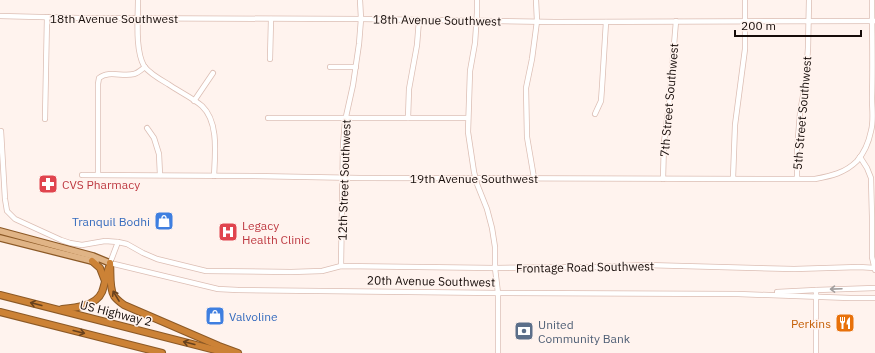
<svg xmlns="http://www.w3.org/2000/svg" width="875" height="353" font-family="'IBM Plex Sans',sans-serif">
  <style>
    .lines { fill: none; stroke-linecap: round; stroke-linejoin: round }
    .minor-casing { stroke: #dcbeb4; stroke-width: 6 }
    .major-casing { stroke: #8c5926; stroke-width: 8 }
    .highway-casing { stroke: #8c5926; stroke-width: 8 }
    .minor { stroke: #fff; stroke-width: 4.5 }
    .major { stroke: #e0b486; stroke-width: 5.5 }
    .highway { stroke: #cc8236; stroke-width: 6 }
    .oneway { stroke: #a29e9d }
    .oneway2 { stroke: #68411d }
    .labels { text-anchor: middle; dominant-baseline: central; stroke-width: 3; stroke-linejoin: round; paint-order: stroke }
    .street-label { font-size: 12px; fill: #160c09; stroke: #fff3ee }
    .health-label { font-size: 12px; fill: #be3a42; stroke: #fff3ee; text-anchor: start }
    .shop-label { font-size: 12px; fill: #366cbe; stroke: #fff3ee; text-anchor: end }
    .food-label { font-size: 12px; fill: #c56008; stroke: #fff3ee; text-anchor: end }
    .service-label { font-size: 12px; fill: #4e5e75; stroke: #fff3ee; text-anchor: start }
  </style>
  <rect width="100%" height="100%" fill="#fff3ee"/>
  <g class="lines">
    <defs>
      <g id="minor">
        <path d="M138,0C138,19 135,50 144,66C149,73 161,80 168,84C178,91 193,98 202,106C219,122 215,154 214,176"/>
        <path d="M477,0V13L475,43L470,71L468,132L474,172L477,184L487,209L492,228L495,247V268L498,293V353"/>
        <path d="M0,16L79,18L361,19L555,22L875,21"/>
        <path d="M270,59L271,19"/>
        <path d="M330,67H356"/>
        <path d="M194,101L213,73"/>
        <path d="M595,114L601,101L602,87L606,22"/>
        <path d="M268,118H468"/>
        <path d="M408,118L409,89L417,45L419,20"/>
        <path d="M45,119L47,17"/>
        <path d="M147,128L154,138L159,154L160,175"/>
        <path d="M0,131H1L5,199L7,211L15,219L61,240L70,243L82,245L105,241L118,242L127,244L143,253L157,259L206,271L291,272L322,271L341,266L495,268L597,267L646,265L794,269L859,267L875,268"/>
        <path d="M860,157L867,168L871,178L872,217V257L875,270"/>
        <path d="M98,174V84L99,78C109,70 122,77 134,74C138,73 141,70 145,67"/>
        <path d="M82,175L254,176L360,178L815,179C831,176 845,173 857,161C864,153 869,141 871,131C874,121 872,108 872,98C873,65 872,33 872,0"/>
        <path d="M534,178L527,137L526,88L532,59L537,21L536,0"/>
        <path d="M733,178L735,125L745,49V0"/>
        <path d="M797,178V151L800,113L806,79L808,48L809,0"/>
        <path d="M663,179L664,142L669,105L676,21"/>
        <path d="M118,242L110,263L218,289L238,290L498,293L738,294L850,298H875"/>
        <path d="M341,266L343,145L345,121L353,85L359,44L361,19L360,0"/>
        <path d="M777,292L816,290L875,288"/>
        <path d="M816,353V290"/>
      </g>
      <g id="major">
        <path d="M0,231L93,256L110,263"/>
        <path d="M0,238L96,262"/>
      </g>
      <g id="highway">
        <path d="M92,261L100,268L105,281"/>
        <path d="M110,263C111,272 109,288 114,296C117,300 120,302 124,305L219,346L238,353"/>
        <path d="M0,295L227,353"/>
        <path d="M62,309C75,308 96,306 102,292C105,284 106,275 109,267"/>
        <path d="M0,312L162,353"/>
      </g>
    </defs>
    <!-- minor casing -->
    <use href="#minor" class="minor-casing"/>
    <!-- major casing -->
    <use href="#major" class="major-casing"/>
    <!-- highway casing -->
    <use href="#highway" class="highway-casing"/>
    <!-- minor -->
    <use href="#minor" class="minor"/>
    <!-- major -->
    <use href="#major" class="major"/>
    <!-- highway -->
    <use href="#highway" class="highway"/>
  </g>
  <!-- one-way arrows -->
  <defs><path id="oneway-shaft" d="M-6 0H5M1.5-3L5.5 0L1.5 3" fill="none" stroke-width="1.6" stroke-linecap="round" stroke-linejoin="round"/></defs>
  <use class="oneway" href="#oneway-shaft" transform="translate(836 289) rotate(178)"/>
  <g class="oneway2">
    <use href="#oneway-shaft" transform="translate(116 296) rotate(-121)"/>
    <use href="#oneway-shaft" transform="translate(36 304) rotate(-166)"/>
    <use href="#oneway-shaft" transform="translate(79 332) rotate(14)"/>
    <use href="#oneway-shaft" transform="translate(189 343) rotate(-166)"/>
  </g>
  <!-- icons -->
  <defs>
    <symbol id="pharmacy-square" viewBox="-11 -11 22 22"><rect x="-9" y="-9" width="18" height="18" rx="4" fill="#e0444e" stroke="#fff3ee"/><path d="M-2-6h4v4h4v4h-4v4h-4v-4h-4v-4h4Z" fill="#fff"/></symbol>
    <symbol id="shop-square" viewBox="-11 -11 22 22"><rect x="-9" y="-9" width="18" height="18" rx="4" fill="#3f7fe0" stroke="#fff3ee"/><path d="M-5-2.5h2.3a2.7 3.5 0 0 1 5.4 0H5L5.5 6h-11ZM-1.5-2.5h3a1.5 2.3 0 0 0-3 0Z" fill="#fff"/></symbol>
    <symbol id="hospital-square" viewBox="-11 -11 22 22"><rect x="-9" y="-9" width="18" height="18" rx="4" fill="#e0444e" stroke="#fff3ee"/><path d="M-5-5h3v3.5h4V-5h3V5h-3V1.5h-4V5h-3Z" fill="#fff"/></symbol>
    <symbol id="restaurant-square" viewBox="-11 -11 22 22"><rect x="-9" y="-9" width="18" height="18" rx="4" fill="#e8710a" stroke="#fff3ee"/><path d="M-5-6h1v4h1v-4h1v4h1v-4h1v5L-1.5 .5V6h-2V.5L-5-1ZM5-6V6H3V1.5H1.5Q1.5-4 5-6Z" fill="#fff"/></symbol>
    <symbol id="bank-square" viewBox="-11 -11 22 22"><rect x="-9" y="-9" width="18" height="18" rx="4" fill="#5c6f8a" stroke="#fff3ee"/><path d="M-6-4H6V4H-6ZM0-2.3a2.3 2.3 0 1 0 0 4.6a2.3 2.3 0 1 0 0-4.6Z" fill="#fff"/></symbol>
  </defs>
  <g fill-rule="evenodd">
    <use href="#pharmacy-square" x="37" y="173" width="22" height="22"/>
    <use href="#shop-square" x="153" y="210" width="22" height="22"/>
    <use href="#hospital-square" x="217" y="221" width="22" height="22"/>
    <use href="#shop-square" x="204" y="305" width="22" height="22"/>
    <use href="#restaurant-square" x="834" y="312" width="22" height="22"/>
    <use href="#bank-square" x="513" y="320" width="22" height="22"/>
  </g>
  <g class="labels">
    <!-- street labels -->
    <g class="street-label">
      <text x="114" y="18">18th Avenue Southwest</text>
      <text transform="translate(437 20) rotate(1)">18th Avenue Southwest</text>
      <text transform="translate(669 100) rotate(-85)">7th Street Southwest</text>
      <text transform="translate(802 113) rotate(-85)">5th Street Southwest</text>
      <text x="474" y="178">19th Avenue Southwest</text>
      <text transform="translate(344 180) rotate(-88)">12th Street Southwest</text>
      <text transform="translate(585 267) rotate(-1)">Frontage Road Southwest</text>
      <text transform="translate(431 281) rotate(1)">20th Avenue Southwest</text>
      <text transform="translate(116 313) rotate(14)">US Highway 2</text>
    </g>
    <!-- health labels -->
    <g class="health-label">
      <text x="62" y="184">CVS Pharmacy</text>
      <text x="242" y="225">Legacy<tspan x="242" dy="14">Health Clinic</tspan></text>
    </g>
    <!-- shop labels -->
    <g class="shop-label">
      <text x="150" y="221">Tranquil Bodhi</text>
      <text x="229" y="316" text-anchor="start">Valvoline</text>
    </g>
    <!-- food labels -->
    <g class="food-label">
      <text x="831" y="323">Perkins</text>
    </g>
    <!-- service labels -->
    <g class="service-label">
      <text x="538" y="324">United<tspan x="538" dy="14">Community Bank</tspan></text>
    </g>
  </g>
  <!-- scale -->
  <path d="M735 30v6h126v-6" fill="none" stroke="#160c09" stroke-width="2"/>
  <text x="741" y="30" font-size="12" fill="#160c09" stroke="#fff3ee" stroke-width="3" paint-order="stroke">200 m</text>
</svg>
